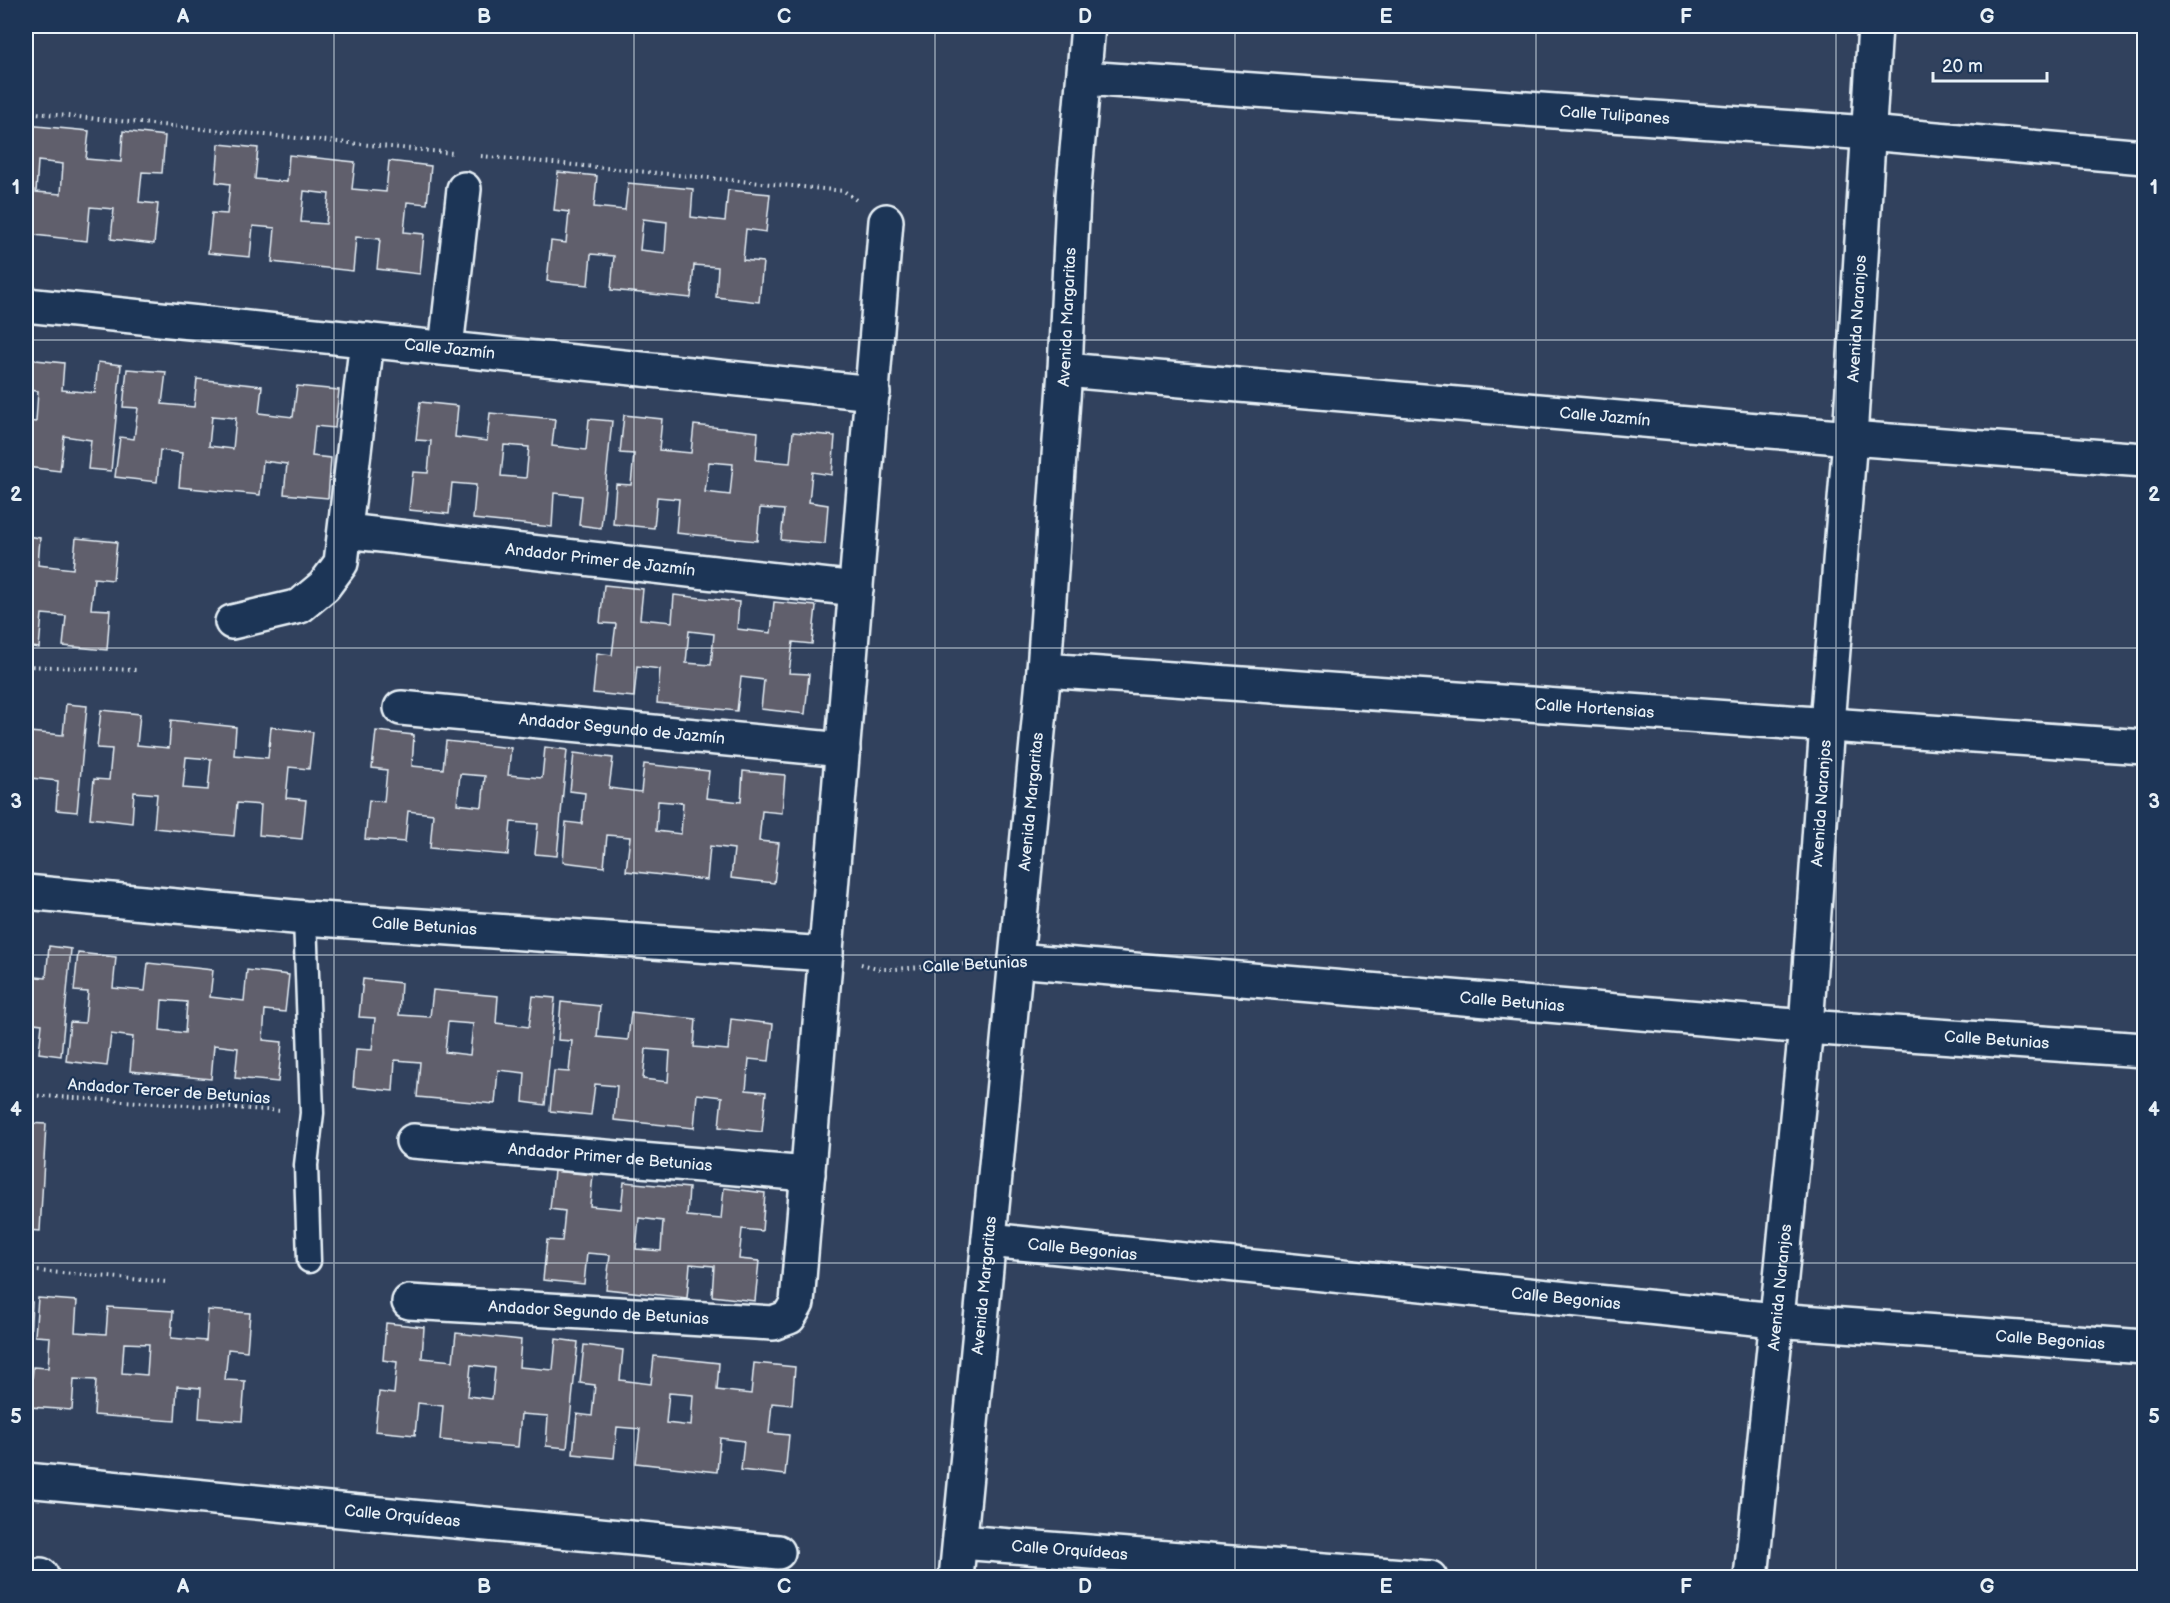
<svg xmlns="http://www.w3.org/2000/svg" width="2170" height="1603" font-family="'Balsamiq Sans',sans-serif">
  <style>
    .building { fill: #615e6c; stroke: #e8f1f8; stroke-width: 1.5; fill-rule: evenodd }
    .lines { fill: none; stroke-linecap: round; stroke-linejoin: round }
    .service-casing { stroke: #e8f1f8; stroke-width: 27 }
    .minor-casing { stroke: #e8f1f8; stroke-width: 38 }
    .tertiary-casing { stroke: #e8f1f8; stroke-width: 38 }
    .path { stroke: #e8f1f8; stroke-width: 4; stroke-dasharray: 1.5 4.5; stroke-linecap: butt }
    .service { stroke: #1d3557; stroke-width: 22 }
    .minor { stroke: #1d3557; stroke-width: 33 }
    .tertiary { stroke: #1d3557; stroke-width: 33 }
    .grid { fill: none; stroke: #e8f1f8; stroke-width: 1.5; stroke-opacity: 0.55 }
    .labels { text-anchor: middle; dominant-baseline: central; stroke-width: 4.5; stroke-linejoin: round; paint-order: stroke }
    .street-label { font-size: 16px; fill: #e8f1f8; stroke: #1d3557 }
    .neatline { fill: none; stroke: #e8f1f8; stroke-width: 2 }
    .grid-label { font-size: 20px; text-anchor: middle; font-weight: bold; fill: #e8f1f8 }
  </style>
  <rect width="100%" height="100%" fill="#31415d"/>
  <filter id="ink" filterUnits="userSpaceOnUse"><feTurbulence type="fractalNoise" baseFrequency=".0167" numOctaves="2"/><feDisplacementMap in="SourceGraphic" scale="12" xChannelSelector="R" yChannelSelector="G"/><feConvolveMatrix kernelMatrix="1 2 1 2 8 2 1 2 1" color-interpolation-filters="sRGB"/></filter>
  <g filter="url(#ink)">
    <!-- building -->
    <g class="building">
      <path d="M26,125L89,131L86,159L121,162L123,131L165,136L162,173L142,172L139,202L158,204L154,244L111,239L114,209L90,207L87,241L26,234ZM38,161L63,164L61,194L36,192Z"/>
      <path d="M219,144L258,148L255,179L287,182L289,155L355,162L352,189L386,192L389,161L431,166L427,204L407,202L404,232L424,234L420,274L377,269L380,239L356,237L353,271L272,262L275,228L253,226L250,257L208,253L212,213L227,214L230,184L216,182ZM304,191L329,194L326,224L301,222Z"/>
      <path d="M558,172L597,176L594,207L625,210L628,183L693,189L691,217L725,221L728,190L770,194L766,232L746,229L743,260L763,262L759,302L716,297L718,267L694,265L691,298L611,290L614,256L591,254L588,285L547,281L551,241L566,243L569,212L554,210ZM643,219L667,222L665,253L640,250Z"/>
      <path d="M26,359L64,363L62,390L95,393L98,362L121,365L111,471L88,469L91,440L64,436L60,471L26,467V421L36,422L38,391L26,390Z"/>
      <path d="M127,369L166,372L162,404L194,407L197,379L262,386L259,413L293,417L297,386L339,390L335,428L315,426L312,456L331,458L328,498L284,494L287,464L263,461L260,495L179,487L182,453L160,450L157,482L115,477L120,437L134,439L138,408L123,407ZM212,416L236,418L233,449L209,446Z"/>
      <path d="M420,402L458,406L455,437L487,441L490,413L555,419L552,446L586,450L589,419L612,421L601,528L579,525L582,496L554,493L552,527L473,519L476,485L452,483L449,514L409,510L413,472L428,473L431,441L416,440ZM504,445L529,447L526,478L501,476Z"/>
      <path d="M624,415L662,419L659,450L691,453L694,425L758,432L756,460L790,463L793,432L835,436L832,475L812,472L809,502L828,505L825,544L781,540L784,510L760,508L757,541L676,533L679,499L657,497L654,528L613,524L616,484L631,485L634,454L620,453ZM709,462L733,464L730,495L705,492Z"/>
      <path d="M26,536L40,538L38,565L73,569L76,538L117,542L113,580L94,578L91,609L110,610L107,650L63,646L66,616L42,614L39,648L26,646Z"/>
      <path d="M604,585L643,589L640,619L672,622L674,595L739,602L737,629L771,633L774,602L816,606L812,644L793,642L789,673L809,674L805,714L761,709L764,680L741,677L737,711L657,703L660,669L637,666L634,697L593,693L597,653L612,655L616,624L600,623ZM689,631L714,634L711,665L686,663Z"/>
      <path d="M26,703L31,704L29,732L63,735L66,704L87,706L77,812L56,810L58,781L31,778L28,812H26Z"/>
      <path d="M101,710L140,714L137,745L169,748L171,720L236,727L234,755L268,758L271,727L313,732L309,769L289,767L286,798L306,800L302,839L259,835L261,805L237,803L234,836L154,828L157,794L134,792L132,823L90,818L94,779L109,780L112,749L97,748ZM186,757L211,759L208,790L183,788Z"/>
      <path d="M376,731L414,735L412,766L443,769L446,741L511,748L508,775L542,778L545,747L567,750L557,856L535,854L538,824L511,822L508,855L430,848L433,814L408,811L405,842L365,839L369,800L384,802L387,770L372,768ZM460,774L485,776L482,807L457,804Z"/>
      <path d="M574,753L613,758L609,788L641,792L644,764L709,771L706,798L741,802L743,771L785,775L782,813L762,811L759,841L779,843L774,883L731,878L734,849L710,846L707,880L626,871L630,837L607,835L604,867L563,862L566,822L582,824L585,793L570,791ZM658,801L683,803L681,834L656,831Z"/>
      <path d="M49,946L71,949L61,1056L39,1053L42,1024L26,1022V976L46,978Z"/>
      <path d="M78,953L116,957L113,988L145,991L148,963L213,970L210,997L244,1001L247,970L289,975L285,1012L265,1010L263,1040L282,1042L278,1082L235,1078L238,1048L214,1045L211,1079L130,1071L133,1037L111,1034L107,1066L66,1061L70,1022L85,1023L88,992L74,991ZM162,1000L187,1002L185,1033L160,1030Z"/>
      <path d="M363,979L401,983L399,1015L430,1017L433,990L498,996L496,1023L529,1027L533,996L555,998L545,1105L523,1102L525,1073L498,1070L495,1104L417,1097L420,1062L395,1060L393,1091L353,1087L356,1049L372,1050L375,1018L359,1017ZM448,1022L473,1024L470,1055L445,1052Z"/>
      <path d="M561,1002L600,1006L597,1037L628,1040L631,1012L696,1019L694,1047L728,1050L731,1019L773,1024L769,1061L749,1059L746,1090L766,1092L762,1132L719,1127L722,1097L697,1094L694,1128L614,1120L617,1086L595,1084L591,1115L550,1111L554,1071L569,1072L572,1041L558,1040ZM646,1049L670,1051L668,1082L643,1079Z"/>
      <path d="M26,1123L46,1124L40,1231L26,1230Z"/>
      <path d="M554,1171L593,1175L590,1206L621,1209L624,1182L689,1188L687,1216L721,1219L724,1188L765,1193L762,1231L742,1229L739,1259L759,1261L755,1301L712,1296L714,1266L690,1264L687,1298L606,1289L610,1255L587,1253L584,1284L543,1280L547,1240L562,1241L565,1211L550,1209ZM639,1218L663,1221L661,1251L636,1249Z"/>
      <path d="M38,1298L77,1301L75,1332L106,1334L108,1307L173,1311L171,1338L206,1341L208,1310L250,1313L247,1351L228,1349L225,1380L245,1381L242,1421L199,1418L201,1388L177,1386L175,1421L94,1415L96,1380L74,1379L72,1410L30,1407L33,1367L48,1368L50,1337L35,1336ZM124,1343L149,1344L147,1375L122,1373Z"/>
      <path d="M26,1302H32L26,1409Z"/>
      <path d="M386,1323L424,1327L422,1358L453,1361L456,1333L521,1340L519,1367L553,1370L556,1339L578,1342L567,1448L546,1446L548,1416L521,1414L518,1447L440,1440L443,1406L418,1403L415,1435L375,1431L379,1392L394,1394L397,1362L383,1360ZM471,1365L495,1368L492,1399L468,1396Z"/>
      <path d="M584,1345L623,1350L620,1380L651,1384L654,1356L719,1363L717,1390L751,1394L754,1363L795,1367L792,1405L772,1403L769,1433L789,1435L785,1475L741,1470L744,1441L720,1438L717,1472L636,1463L640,1429L617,1427L614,1458L573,1454L577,1414L592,1416L595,1385L580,1383ZM669,1393L693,1395L691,1426L666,1423Z"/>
    </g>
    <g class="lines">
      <defs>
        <path id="service" d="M305,918L312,1113L306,1165L309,1261"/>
        <g id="minor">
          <path id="s1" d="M1084,78L1868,133L2144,157"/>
          <path id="s2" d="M26,305L873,393"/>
          <path d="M446,348L464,189"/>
          <path id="s3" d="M1065,370L1850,438L2144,460"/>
          <path id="s4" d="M346,531L856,589"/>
          <path d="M232,622L300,606L324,586L341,563L367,340"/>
          <path id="s5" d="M1044,670L2144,747"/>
          <path id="s6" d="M401,708L843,750"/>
          <path id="s7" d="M26,892L305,918L826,954"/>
          <path id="s8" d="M1016,960L1806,1027L2144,1050"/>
          <path id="s9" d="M413,1141L808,1174"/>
          <path id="s10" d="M989,1240L1775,1320L2144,1347"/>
          <path id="s11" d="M409,1302L773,1323L789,1317L797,1303L886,221"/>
          <path id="s12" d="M26,1480L778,1552"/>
          <path id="s13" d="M960,1542L1430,1578"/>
          <path d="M40,1578L41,1575"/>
          <path id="s14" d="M1751,1578L1806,1027L1827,724L1850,438L1875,26"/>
        </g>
        <g id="tertiary">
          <path id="s15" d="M956,1578L1044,670L1065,370L1073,196L1088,26"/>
        </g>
      </defs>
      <!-- service casing -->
      <use href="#service" class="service-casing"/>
      <!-- minor casing -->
      <use href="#minor" class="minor-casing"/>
      <!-- tertiary casing -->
      <use href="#tertiary" class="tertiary-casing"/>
      <!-- path -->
      <g class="path">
        <path d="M26,112L453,153"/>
        <path d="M481,156L844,191L859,202"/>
        <path d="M26,666L138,670"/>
        <path d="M861,964L881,969H895L979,963"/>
        <path d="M26,1095L282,1111"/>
        <path d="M26,1270L167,1282"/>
      </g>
      <!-- service -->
      <use href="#service" class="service"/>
      <!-- minor -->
      <use href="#minor" class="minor"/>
      <!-- tertiary -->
      <use href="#tertiary" class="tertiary"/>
    </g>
  </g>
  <!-- grid -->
  <path class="grid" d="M334,26V1578M634,26V1578M935,26V1578M1235,26V1578M1536,26V1578M1836,26V1578M26,340H2144M26,648H2144M26,955H2144M26,1263H2144"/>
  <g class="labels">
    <!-- street labels -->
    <g class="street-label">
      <text stroke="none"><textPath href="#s1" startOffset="532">Calle Tulipanes</textPath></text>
      <text stroke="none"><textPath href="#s15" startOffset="1266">Avenida Margaritas</textPath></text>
      <text stroke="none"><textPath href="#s14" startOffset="1264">Avenida Naranjos</textPath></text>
      <text stroke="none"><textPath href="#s2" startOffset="426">Calle Jazmín</textPath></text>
      <text stroke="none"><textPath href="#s3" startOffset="542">Calle Jazmín</textPath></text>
      <text stroke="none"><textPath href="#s4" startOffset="256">Andador Primer de Jazmín</textPath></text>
      <text stroke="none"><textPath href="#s5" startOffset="552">Calle Hortensias</textPath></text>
      <text stroke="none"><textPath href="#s6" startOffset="222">Andador Segundo de Jazmín</textPath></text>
      <text stroke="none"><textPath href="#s15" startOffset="780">Avenida Margaritas</textPath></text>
      <text stroke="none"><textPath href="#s14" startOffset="778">Avenida Naranjos</textPath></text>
      <text stroke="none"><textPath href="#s7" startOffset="400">Calle Betunias</textPath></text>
      <text transform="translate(975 965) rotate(-3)">Calle Betunias</text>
      <text stroke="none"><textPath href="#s8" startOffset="498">Calle Betunias</textPath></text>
      <text stroke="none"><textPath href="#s8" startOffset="984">Calle Betunias</textPath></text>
      <text transform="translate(169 1092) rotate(4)">Andador Tercer de Betunias</text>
      <text stroke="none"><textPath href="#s9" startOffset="198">Andador Primer de Betunias</textPath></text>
      <text stroke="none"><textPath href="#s10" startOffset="94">Calle Begonias</textPath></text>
      <text stroke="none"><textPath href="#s15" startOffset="294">Avenida Margaritas</textPath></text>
      <text stroke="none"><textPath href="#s14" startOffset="292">Avenida Naranjos</textPath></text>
      <text stroke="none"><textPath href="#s10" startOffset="580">Calle Begonias</textPath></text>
      <text stroke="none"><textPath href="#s11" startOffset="190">Andador Segundo de Betunias</textPath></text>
      <text stroke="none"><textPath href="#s10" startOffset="1066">Calle Begonias</textPath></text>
      <text stroke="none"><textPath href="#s12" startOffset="378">Calle Orquídeas</textPath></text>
      <text stroke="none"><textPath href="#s13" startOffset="110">Calle Orquídeas</textPath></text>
    </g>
  </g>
  <!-- margin -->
  <rect width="2170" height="1603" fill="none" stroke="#1d3557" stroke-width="66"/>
  <!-- scale -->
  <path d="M1933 72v9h114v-9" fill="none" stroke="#e8f1f8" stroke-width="3"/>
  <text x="1942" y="72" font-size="18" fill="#e8f1f8" stroke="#1d3557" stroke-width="4.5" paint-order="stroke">20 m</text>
  <rect x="33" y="33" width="2104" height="1537" class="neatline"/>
  <g class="grid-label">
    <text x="183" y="23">A</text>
    <text x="484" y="23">B</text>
    <text x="784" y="23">C</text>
    <text x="1085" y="23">D</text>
    <text x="1386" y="23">E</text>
    <text x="1686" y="23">F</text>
    <text x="1987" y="23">G</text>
    <text x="16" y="194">1</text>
    <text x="2154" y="194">1</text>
    <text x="16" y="501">2</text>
    <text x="2154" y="501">2</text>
    <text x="16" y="808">3</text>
    <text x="2154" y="808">3</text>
    <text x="16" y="1116">4</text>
    <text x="2154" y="1116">4</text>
    <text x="16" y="1423">5</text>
    <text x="2154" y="1423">5</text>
    <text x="183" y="1593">A</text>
    <text x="484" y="1593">B</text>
    <text x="784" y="1593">C</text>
    <text x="1085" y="1593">D</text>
    <text x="1386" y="1593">E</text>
    <text x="1686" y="1593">F</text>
    <text x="1987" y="1593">G</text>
  </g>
</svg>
